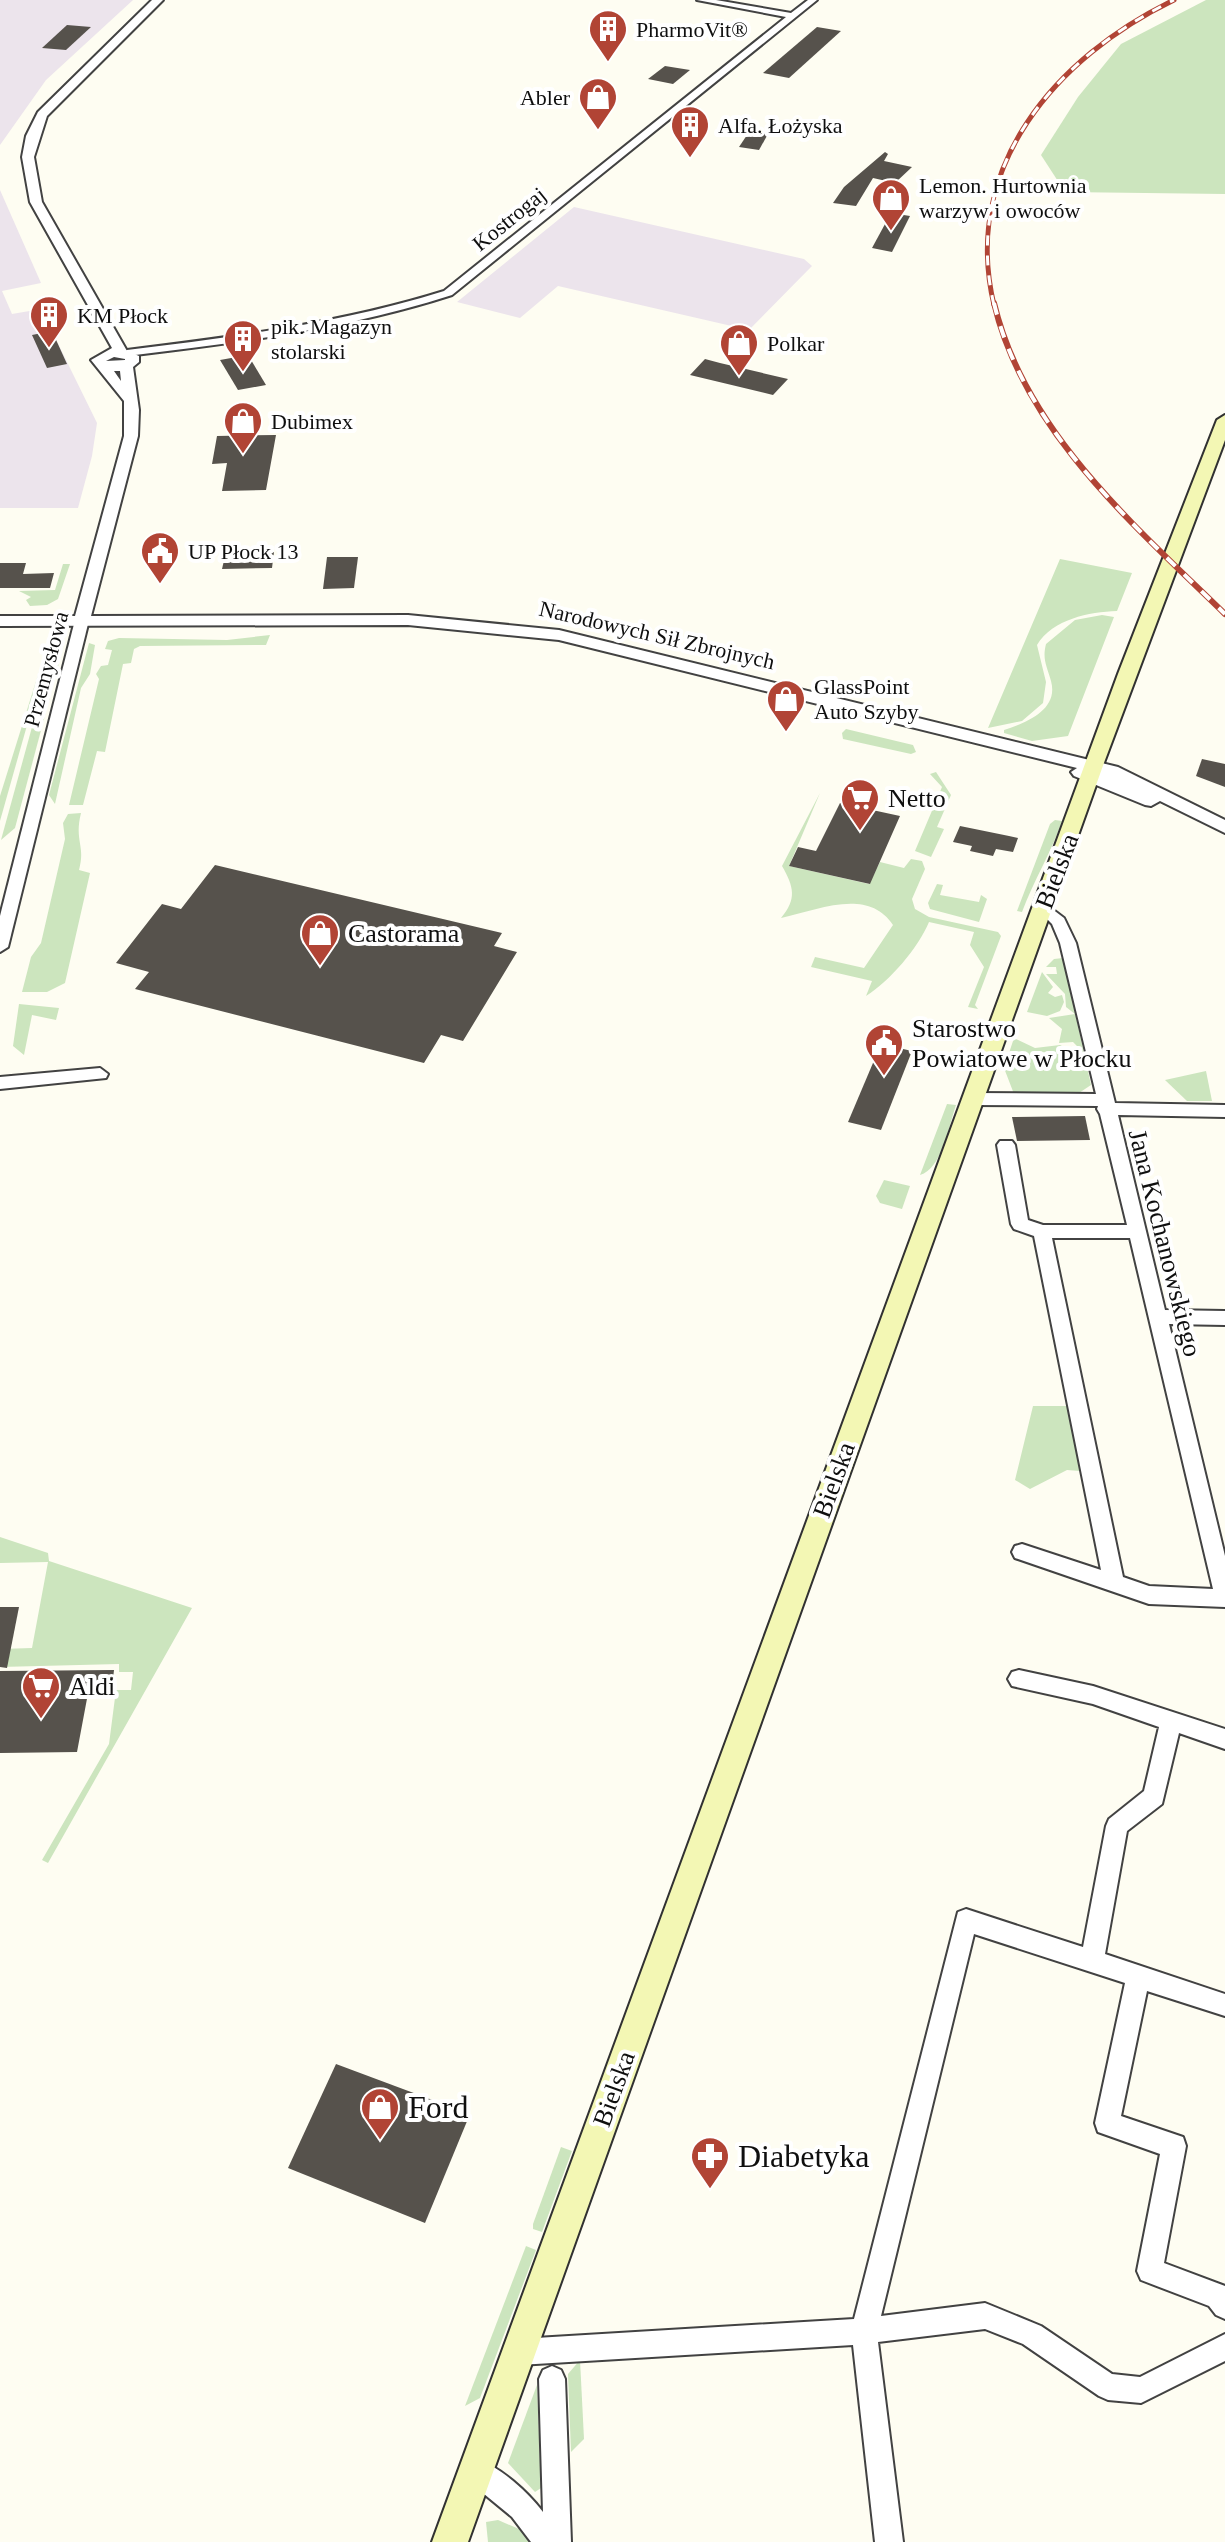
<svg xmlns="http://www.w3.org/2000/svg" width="1225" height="2542" font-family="Georgia,serif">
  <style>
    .industrial { fill: #ece4ec }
    .green { fill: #cce5be }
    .building { fill: #56524c }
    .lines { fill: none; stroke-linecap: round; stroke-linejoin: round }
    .minor-casing { stroke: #424242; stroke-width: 4 }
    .tertiary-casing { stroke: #424242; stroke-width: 4 }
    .secondary-casing { stroke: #313131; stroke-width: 4 }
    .minor { fill: #fff; fill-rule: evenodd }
    .tertiary { fill: #fff; fill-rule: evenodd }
    .secondary { fill: #f3f7b4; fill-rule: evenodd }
    .rail-far1-casing { stroke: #b14435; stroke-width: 5 }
    .rail-casing { stroke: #b14435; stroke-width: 6 }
    .rail-far1 { stroke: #fff; stroke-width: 3; stroke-dasharray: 10; stroke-linecap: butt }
    .rail { stroke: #fff; stroke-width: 4; stroke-dasharray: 12; stroke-linecap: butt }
    .labels { text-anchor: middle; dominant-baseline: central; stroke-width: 8; stroke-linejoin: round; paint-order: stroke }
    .far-poi-label { font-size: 22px; fill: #0f0f0f; stroke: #fff; text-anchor: start }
    .far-street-label { font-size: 22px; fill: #0f0f0f; stroke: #fff }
    .poi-label { font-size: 26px; fill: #0f0f0f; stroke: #fff; text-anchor: start }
    .street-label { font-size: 26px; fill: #0f0f0f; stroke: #fff }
    .near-poi-label { font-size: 32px; fill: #0f0f0f; stroke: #fff; text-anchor: start }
  </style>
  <rect width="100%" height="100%" fill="#fefdf2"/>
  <!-- industrial -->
  <g class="industrial">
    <path d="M0,0H133L46,80L0,145Z"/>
    <path d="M0,190L41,283L2,291L12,314L41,309L97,423L92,456L78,508H0Z"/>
    <path d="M574,207L804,259L812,266L749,330L558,286L520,318L457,302Z"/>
  </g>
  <!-- green -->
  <g class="green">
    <path d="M1206,0H1225V194L1065,192L1041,155L1078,97L1121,44Z"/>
    <path d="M1060,559L1132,573L1117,611C1089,612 1053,619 1037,645L1046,682L1043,703L1022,721L988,728Z"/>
    <path d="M63,564H70L58,599L47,605L30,606L26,600L31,597L19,591L55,590Z"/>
    <path d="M1102,615L1114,617L1068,736L1032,741L1004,733V730C1026,723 1059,710 1051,681C1047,666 1042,660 1046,644L1075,620Z"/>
    <path d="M270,635L266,645L140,646L134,649L131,663L123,664L105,752L97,751L83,805H69L99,679L96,674L101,666L108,665L112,650L105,649L108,641L119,638L227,640Z"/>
    <path d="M48,643L50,644L0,821V796Z"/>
    <path d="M89,643L95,645L90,674L81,688L55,804L49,795Z"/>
    <path d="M64,644L15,828L1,840L54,647Z"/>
    <path d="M846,729L913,745L916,752L911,754L843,739L842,733Z"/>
    <path d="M936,772L951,795L937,827L944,829L931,857L915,851L942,787L930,774Z"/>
    <path d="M820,793L789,866L869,884L880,862L904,868L911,859L922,861L925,869L912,899L915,909L929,917L998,932L1001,936L975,1005L978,1009L968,1007L984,967L970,945L974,932L929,922C918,948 890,981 866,996L872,981L811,967L815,957L864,968L893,925C868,887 818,910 781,918C797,899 794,887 782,866Z"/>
    <path d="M81,813C74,841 86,846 79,870L90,873L65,983L47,992H22L31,957L41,943L65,839L63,823L68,814Z"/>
    <path d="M1055,820L1062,821C1051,853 1034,880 1022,912L1017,911L1050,824Z"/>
    <path d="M937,884L943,885L940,895L979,902L981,895L987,899L979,922L930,909L928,903Z"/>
    <path d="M1063,958L1091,1085L1079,1093L1014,1094L1004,1068L1014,1038L1035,1048L1060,1045L1075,1053L1080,1049L1073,1042L1059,1043L1062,1029L1049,1018L1075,1014L1066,1007L1065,994L1046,974H1057L1056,967H1046L1054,959Z"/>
    <path d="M1042,972L1053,987L1048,993L1055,997L1062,995L1064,1002L1060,1011L1047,1016L1027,1012Z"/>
    <path d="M19,1004L59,1008L56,1020L32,1015L24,1055L13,1046Z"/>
    <path d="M1206,1071L1212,1101H1187L1165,1080Z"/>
    <path d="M947,1104L956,1105C949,1125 942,1169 920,1175Z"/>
    <path d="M884,1180L910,1186L902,1209L880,1203L876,1196Z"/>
    <path d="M1033,1406H1071L1080,1471L1067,1470L1030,1489L1015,1480Z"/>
    <path d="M0,1537L48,1553L49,1561L192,1608L48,1863L42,1860L109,1744L116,1690H131L133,1672H119V1664L0,1667V1649L32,1648L48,1562L0,1563Z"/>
    <path d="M561,2147L572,2151L542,2232L533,2229V2224Z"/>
    <path d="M526,2246L536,2250L480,2398L465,2406Z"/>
    <path d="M580,2360L584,2439L571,2452L568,2374Z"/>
    <path d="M537,2385L541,2488L535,2492L508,2463Z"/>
    <path d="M498,2520L519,2529L531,2542H488L486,2522Z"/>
  </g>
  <!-- building -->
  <g class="building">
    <path d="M67,25L91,27L66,50L42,48Z"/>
    <path d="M817,27L841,31L789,78L763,73Z"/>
    <path d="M665,66L690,70L673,84L648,79Z"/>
    <path d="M749,132L768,134L759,150L739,147Z"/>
    <path d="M885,152L888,154L884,161L912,167L895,183L873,178L856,206L833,203L844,187Z"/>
    <path d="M891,213L910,216L892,252L872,248Z"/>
    <path d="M52,331L67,364L47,368L32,335Z"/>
    <path d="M248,355L266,385L238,390L220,360Z"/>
    <path d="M705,359L720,363L788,379L773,395L690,375Z"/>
    <path d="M276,435L266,490L222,491L227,463L212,464L217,436Z"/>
    <path d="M226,552H274L272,568L222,569Z"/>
    <path d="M327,557H358L354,588L323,589Z"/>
    <path d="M0,563H26L23,574L54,573L50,588H0Z"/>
    <path d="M1202,759L1225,764V787L1196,776Z"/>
    <path d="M840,803L900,816L870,884L789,866L798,847L816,851Z"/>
    <path d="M960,826L1009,836L1018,838L1013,852L996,849L993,856L970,851L972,846L953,842Z"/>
    <path d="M215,865L502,933L494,946L517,952L463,1041L441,1035L424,1063L135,989L149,972L116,963L162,904L181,909Z"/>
    <path d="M881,1044L912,1051L881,1130L848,1122Z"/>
    <path d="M1085,1116L1090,1140L1017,1141L1012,1117Z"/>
    <path d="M0,1607H19L7,1668L0,1667Z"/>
    <path d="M114,1670L112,1688H89L77,1752L0,1753V1671Z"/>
    <path d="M336,2064L470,2114L425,2223L288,2168Z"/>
  </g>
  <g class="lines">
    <defs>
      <g id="minor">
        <path d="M697,0H716L791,13L808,0H817L452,295C347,329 236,343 127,356L121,353L127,350C233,337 342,323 444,291L786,17Z"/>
        <path d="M82,616L89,620L8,947L0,952V916L75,620Z"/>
        <path d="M1043,902L1064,918L1076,943L1115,1103L1225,1105V1117L1118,1115L1165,1310L1225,1311V1325L1169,1324L1225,1556V1607L1149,1604L1015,1558L1012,1552L1015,1546L1022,1544L1101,1570L1034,1236L1014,1229L1011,1224L997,1145L1000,1141H1012L1015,1145L1028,1220L1043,1225H1127L1100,1114L1097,1109L1098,1106L973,1105L965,1099L973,1093L1096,1094L1060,943L1052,924L1035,907ZM1052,1238H1130L1213,1589L1149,1586L1123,1577Z"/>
        <path d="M100,1068L108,1074L106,1078L0,1089V1077Z"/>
        <path d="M1019,1670L1093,1686L1225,1729V1749L1179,1733L1162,1804L1127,1831L1105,1954L1225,1994V2016L1147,1991L1121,2116L1183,2137L1186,2146L1164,2263L1225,2286V2319L1216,2315L1209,2306L1141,2280L1137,2271L1160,2154L1098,2132L1095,2123L1125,1983L974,1934L881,2316L985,2303L1041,2326L1112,2374L1140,2377L1225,2334V2361L1141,2403L1108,2400L1099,2396L1023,2344L985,2329L878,2342L903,2542H875L853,2345L519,2365L510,2361L506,2352L510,2343L519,2339L854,2319L958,1912L966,1909L1083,1947L1106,1826L1109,1819L1144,1791L1159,1727L1093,1704L1012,1686L1008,1679L1012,1672Z"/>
        <path d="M552,2366L561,2370L565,2379L571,2542H531L512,2517L467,2480L463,2471L467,2462L476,2458C501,2468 527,2491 543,2512L539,2379L543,2370Z"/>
      </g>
      <path id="tertiary" d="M152,0H163L47,116L34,157L42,202L127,351L139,356V362L133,367L139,410L138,436L91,616L408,615L559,630L1118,767L1225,820V833L1160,801L1151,806L1145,805L1074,776L1071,772L1077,768L559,640L408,625L0,626V616H75L124,436V401L91,360L112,348L30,202L22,157L26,136L38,112ZM114,357L125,359V360L106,361ZM114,371H120L121,381Z"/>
      <path id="secondary" d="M1225,415V440L1105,760L468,2542H432L1118,674L1217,420Z"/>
    </defs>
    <!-- minor casing -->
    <use href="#minor" class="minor-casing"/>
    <!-- tertiary casing -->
    <use href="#tertiary" class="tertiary-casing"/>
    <!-- secondary casing -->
    <use href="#secondary" class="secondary-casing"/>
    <!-- minor -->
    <use href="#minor" class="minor"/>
    <!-- tertiary -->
    <use href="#tertiary" class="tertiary"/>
    <!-- secondary -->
    <use href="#secondary" class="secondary"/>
    <defs>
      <path id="rail-far1" d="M994,305C961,167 1056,57 1174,0"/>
      <path id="rail" d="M994,303C1024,431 1135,526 1225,614"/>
    </defs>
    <!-- rail-far1 casing -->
    <use href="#rail-far1" class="rail-far1-casing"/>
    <!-- rail casing -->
    <use href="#rail" class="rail-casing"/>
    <!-- rail-far1 -->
    <use href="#rail-far1" class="rail-far1"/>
    <!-- rail -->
    <use href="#rail" class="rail"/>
  </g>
  <!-- icons -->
  <defs>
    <symbol id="building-pin" viewBox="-11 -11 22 30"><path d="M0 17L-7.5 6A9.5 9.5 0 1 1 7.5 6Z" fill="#b14435" stroke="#fff"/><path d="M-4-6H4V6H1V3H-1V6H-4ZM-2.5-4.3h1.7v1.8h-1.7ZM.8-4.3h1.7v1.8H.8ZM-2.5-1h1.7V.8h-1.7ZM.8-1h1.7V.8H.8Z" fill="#fff"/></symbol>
    <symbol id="shop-pin" viewBox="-11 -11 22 30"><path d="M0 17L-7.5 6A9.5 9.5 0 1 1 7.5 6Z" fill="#b14435" stroke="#fff"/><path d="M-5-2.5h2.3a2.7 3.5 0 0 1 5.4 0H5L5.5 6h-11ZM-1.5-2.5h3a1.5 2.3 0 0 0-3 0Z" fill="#fff"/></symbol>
    <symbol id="civic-pin" viewBox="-11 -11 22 30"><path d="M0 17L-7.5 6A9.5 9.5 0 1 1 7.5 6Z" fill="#b14435" stroke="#fff"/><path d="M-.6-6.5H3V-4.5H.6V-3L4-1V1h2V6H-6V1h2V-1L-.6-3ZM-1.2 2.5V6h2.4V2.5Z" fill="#fff"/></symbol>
    <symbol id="supermarket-pin" viewBox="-11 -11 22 30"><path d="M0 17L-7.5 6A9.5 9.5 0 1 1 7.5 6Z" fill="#b14435" stroke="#fff"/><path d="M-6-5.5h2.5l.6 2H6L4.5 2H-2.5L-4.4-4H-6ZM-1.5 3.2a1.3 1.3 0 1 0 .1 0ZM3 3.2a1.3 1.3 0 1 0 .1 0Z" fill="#fff"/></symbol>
    <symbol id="pharmacy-pin" viewBox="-11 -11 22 30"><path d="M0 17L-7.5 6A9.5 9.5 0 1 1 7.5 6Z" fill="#b14435" stroke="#fff"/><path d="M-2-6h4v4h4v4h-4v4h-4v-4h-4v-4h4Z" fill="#fff"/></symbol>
  </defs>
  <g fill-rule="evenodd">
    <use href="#building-pin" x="586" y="7" width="44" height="60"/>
    <use href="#shop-pin" x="576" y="75" width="44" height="60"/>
    <use href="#building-pin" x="668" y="103" width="44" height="60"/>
    <use href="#shop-pin" x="869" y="176" width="44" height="60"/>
    <use href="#building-pin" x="27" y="293" width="44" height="60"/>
    <use href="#building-pin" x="221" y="317" width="44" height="60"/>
    <use href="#shop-pin" x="717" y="321" width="44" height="60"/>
    <use href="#shop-pin" x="221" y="399" width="44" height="60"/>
    <use href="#civic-pin" x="138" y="529" width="44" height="60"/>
    <use href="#shop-pin" x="764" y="677" width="44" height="60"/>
    <use href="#supermarket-pin" x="838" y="776" width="44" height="60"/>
    <use href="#shop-pin" x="298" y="911" width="44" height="60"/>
    <use href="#civic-pin" x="862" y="1021" width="44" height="60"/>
    <use href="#supermarket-pin" x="19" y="1664" width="44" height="60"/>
    <use href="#shop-pin" x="358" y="2085" width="44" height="60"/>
    <use href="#pharmacy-pin" x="688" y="2134" width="44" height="60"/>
  </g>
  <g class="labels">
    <!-- far-poi labels -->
    <g class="far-poi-label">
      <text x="636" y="29">PharmoVit®</text>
      <text x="570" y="97" text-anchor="end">Abler</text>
      <text x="718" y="125">Alfa. Łożyska</text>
      <text x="919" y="185">Lemon. Hurtownia<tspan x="919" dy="25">warzyw i owoców</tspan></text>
      <text x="77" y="315">KM Płock</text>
      <text x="271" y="326">pik. Magazyn<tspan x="271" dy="25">stolarski</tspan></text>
      <text x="767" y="343">Polkar</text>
      <text x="271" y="421">Dubimex</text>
      <text x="188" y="551">UP Płock 13</text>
      <text x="814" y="686">GlassPoint<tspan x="814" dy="25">Auto Szyby</tspan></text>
    </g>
    <!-- far-street labels -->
    <g class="far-street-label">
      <text transform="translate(509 219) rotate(-39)">Kostrogaj</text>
      <text transform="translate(657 635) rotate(13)">Narodowych Sił Zbrojnych</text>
      <text transform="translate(46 669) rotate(-75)">Przemysłowa</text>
    </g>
    <!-- poi labels -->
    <g class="poi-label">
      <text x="888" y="798">Netto</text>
      <text x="348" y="933">Castorama</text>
      <text x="912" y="1028">Starostwo<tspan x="912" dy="30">Powiatowe w Płocku</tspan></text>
      <text x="69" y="1686">Aldi</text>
    </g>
    <!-- street labels -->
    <g class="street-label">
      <text transform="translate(1057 871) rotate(-69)">Bielska</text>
      <text transform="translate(1165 1243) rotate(76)">Jana Kochanowskiego</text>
      <text transform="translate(834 1480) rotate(-70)">Bielska</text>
      <text transform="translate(614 2089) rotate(-70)">Bielska</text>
    </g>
    <!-- near-poi labels -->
    <g class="near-poi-label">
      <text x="408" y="2107">Ford</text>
      <text x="738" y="2156">Diabetyka</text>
    </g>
  </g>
</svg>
